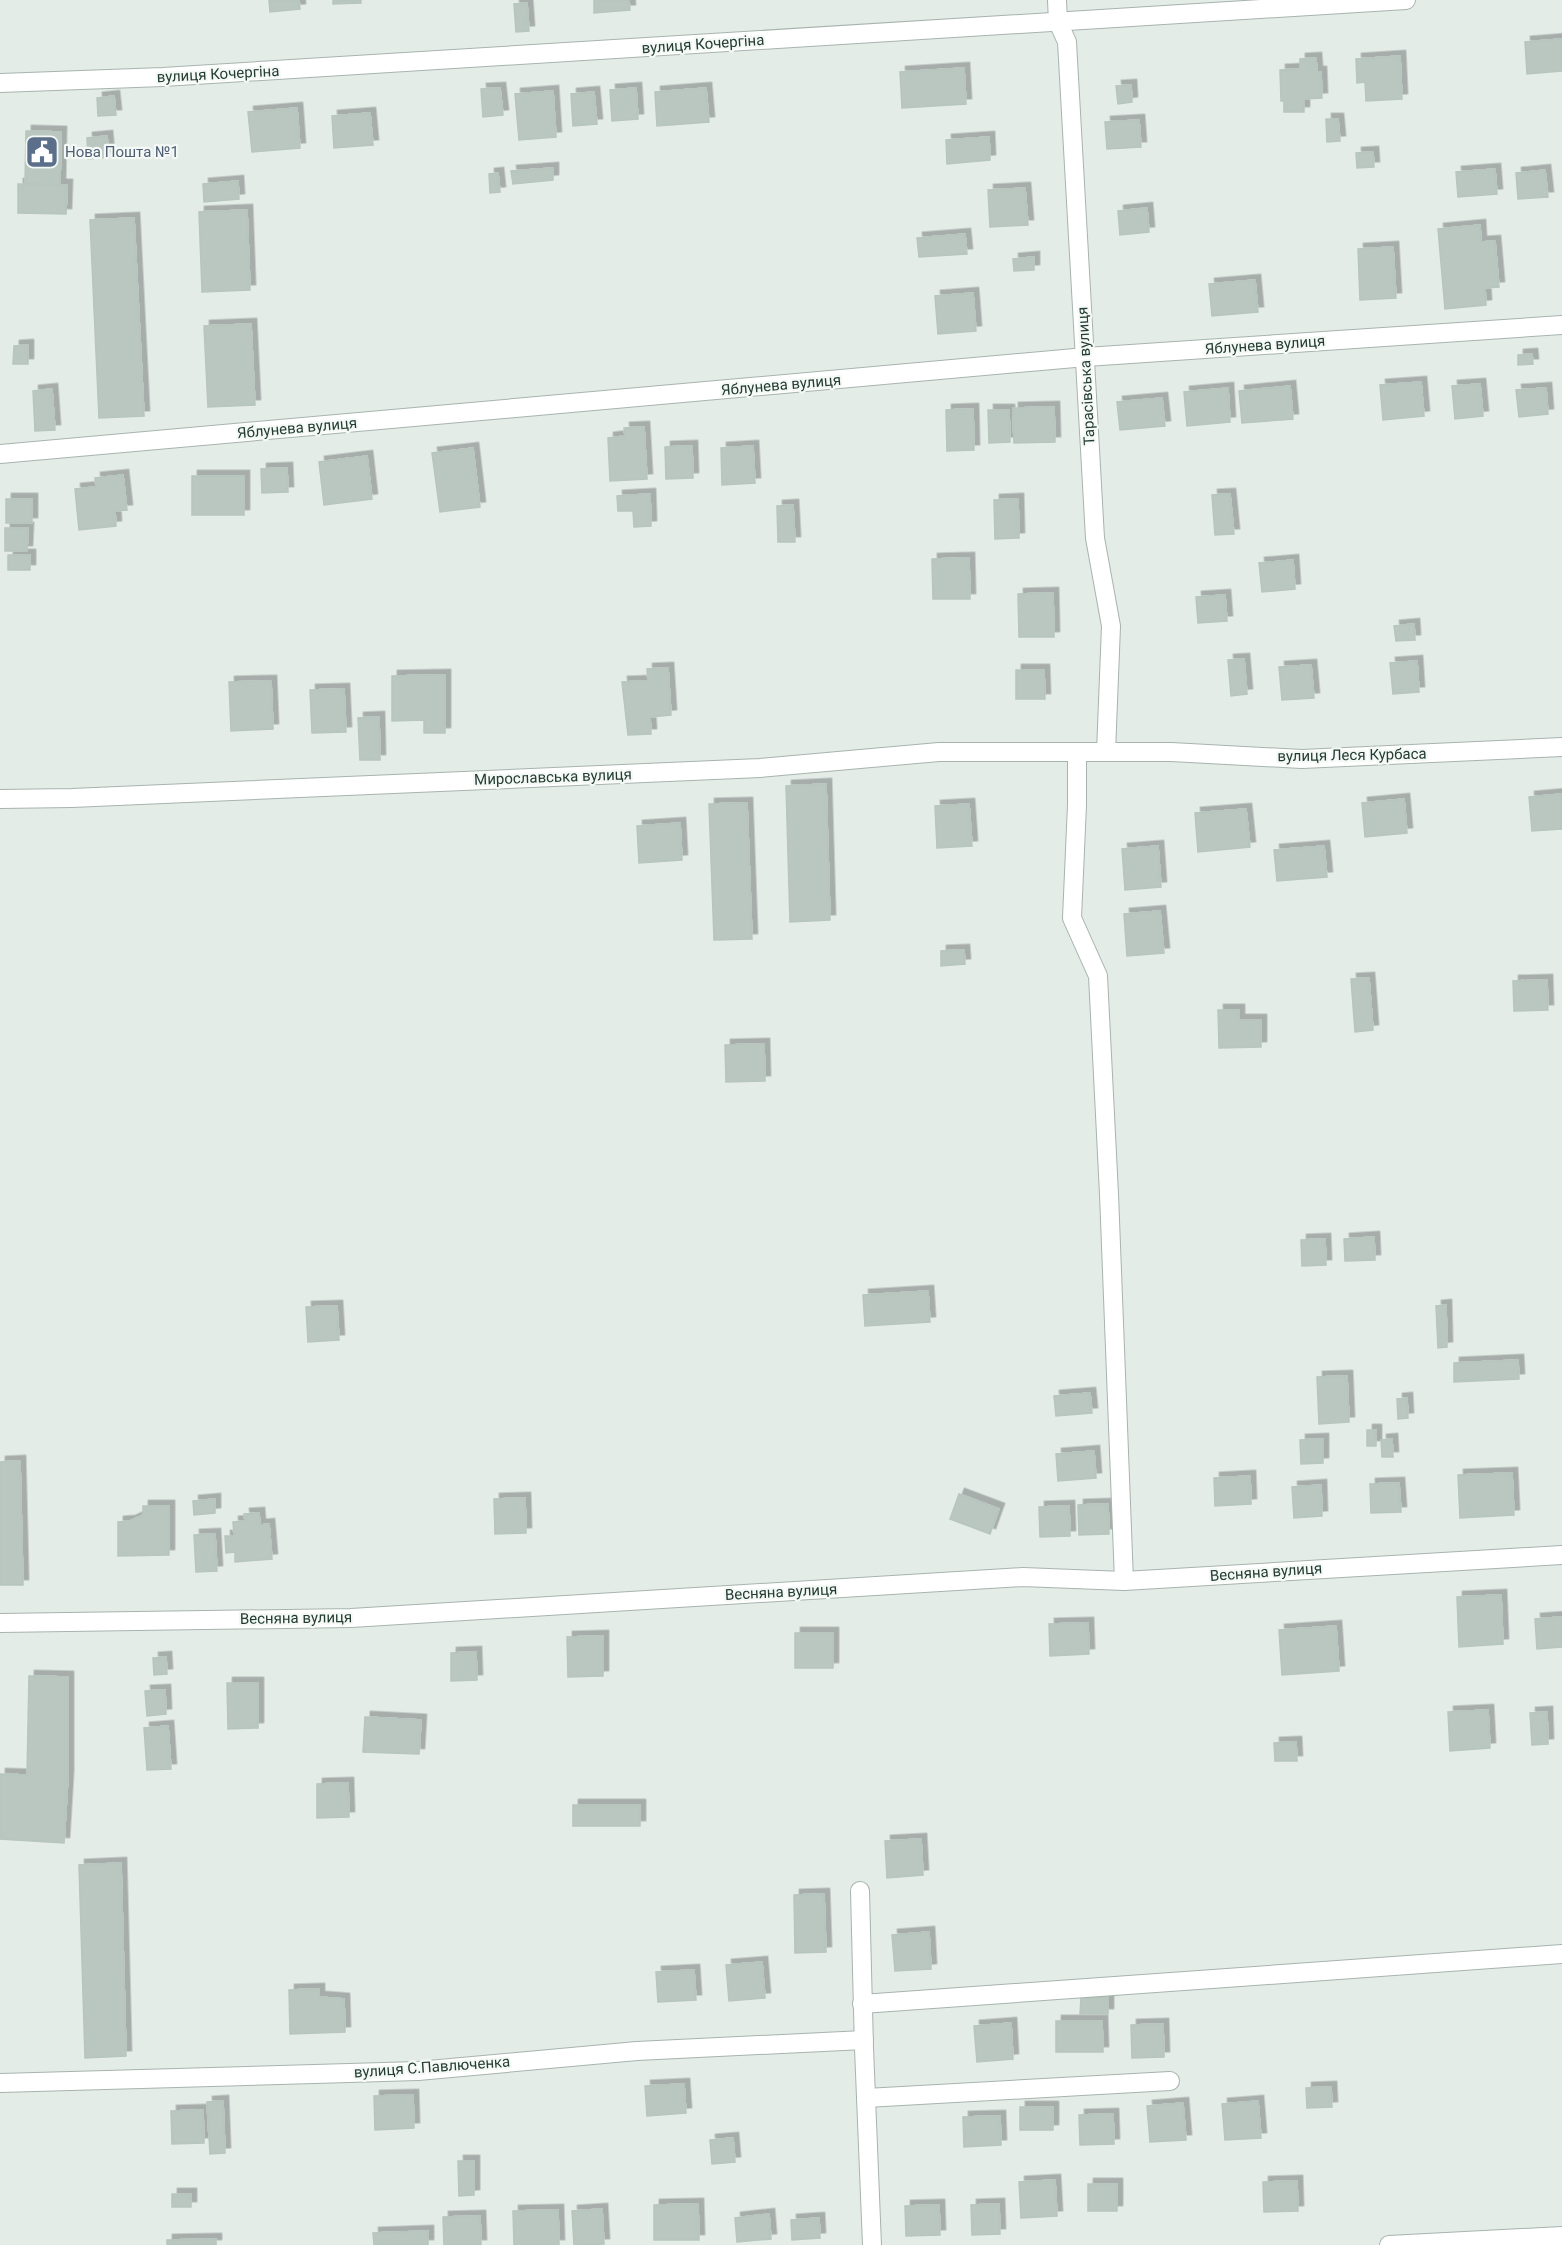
<svg xmlns="http://www.w3.org/2000/svg" width="1562" height="2245" font-family="Roboto,sans-serif">
  <style>
    .building { fill: #b9c7c0; stroke: #b6c5be; stroke-width: 1.5; filter: url(#shadow) }
    .lines { fill: none; stroke-linecap: round; stroke-linejoin: round }
    .minor-casing { stroke: #a7b4ae; stroke-width: 20 }
    .minor { stroke: #fff; stroke-width: 18 }
    .labels { text-anchor: middle; dominant-baseline: central; stroke-width: 4.5; stroke-linejoin: round; paint-order: stroke }
    .street-label { font-size: 15px; fill: #243c34; stroke: #f4f9f6 }
    .service-label { font-size: 15px; fill: #4e5e75; stroke: #f4f9f6; text-anchor: start }
  </style>
  <defs>
    <filter id="shadow"><feDropShadow dx="5.5" dy="-5.5" stdDeviation="0" flood-color="#0004"/></filter>
  </defs>
  <rect width="100%" height="100%" fill="#e4ece8"/>
  <!-- building -->
  <g class="building">
    <path d="M269,0H299L300,9L270,12Z"/>
    <path d="M333,0H361V3L333,4Z"/>
    <path d="M594,0H629L630,10L594,13Z"/>
    <path d="M527,3L529,31L516,32L514,4Z"/>
    <path d="M1562,39V71L1527,74L1525,42Z"/>
    <path d="M1400,56L1402,99L1366,101L1365,82L1357,83L1356,59Z"/>
    <path d="M1316,58L1317,72H1321L1322,98L1304,99V112H1284V101H1281L1280,70L1300,69V59Z"/>
    <path d="M964,68L966,104L902,108L900,72Z"/>
    <path d="M1131,85L1132,102L1118,104L1116,86Z"/>
    <path d="M500,88L503,115L483,117L481,89Z"/>
    <path d="M636,88L638,119L612,121L610,90Z"/>
    <path d="M706,88L709,122L657,126L655,92Z"/>
    <path d="M553,91L556,137L519,140L515,94Z"/>
    <path d="M594,92L597,124L573,126L571,94Z"/>
    <path d="M114,96L116,115L98,116L97,98Z"/>
    <path d="M297,108L300,148L252,152L248,112Z"/>
    <path d="M370,113L373,145L334,148L332,116Z"/>
    <path d="M1326,119H1338L1340,141L1327,142Z"/>
    <path d="M1139,120L1141,147L1107,149L1105,122Z"/>
    <path d="M26,131L61,132L60,185L25,184Z"/>
    <path d="M107,136L109,157L88,159L87,138Z"/>
    <path d="M989,137L990,160L947,164L946,140Z"/>
    <path d="M1373,152L1374,167L1357,168L1356,153Z"/>
    <path d="M553,168V180L513,184L511,171Z"/>
    <path d="M1495,169L1497,194L1458,197L1456,172Z"/>
    <path d="M1545,170L1548,197L1518,199L1516,173Z"/>
    <path d="M498,173L500,192L490,193L489,174Z"/>
    <path d="M238,181L239,199L204,202L203,184Z"/>
    <path d="M18,184L67,185L66,214L18,213Z"/>
    <path d="M1025,188L1028,225L990,227L988,190Z"/>
    <path d="M1147,208L1149,232L1120,235L1118,211Z"/>
    <path d="M247,210L250,290L202,292L199,212Z"/>
    <path d="M134,218L144,416L99,418L90,220Z"/>
    <path d="M1480,225L1481,242L1495,241L1499,287L1485,288L1486,305L1445,309L1438,229Z"/>
    <path d="M965,234L967,254L919,257L917,238Z"/>
    <path d="M1393,247L1396,298L1360,300L1358,249Z"/>
    <path d="M1034,257V270L1014,271L1013,259Z"/>
    <path d="M1255,280L1258,312L1212,316L1209,284Z"/>
    <path d="M973,293L976,331L938,334L935,296Z"/>
    <path d="M251,324L255,405L208,407L204,326Z"/>
    <path d="M28,345V364H13L14,346Z"/>
    <path d="M1532,354L1533,364L1518,365V355Z"/>
    <path d="M1421,382L1424,416L1383,420L1380,385Z"/>
    <path d="M1480,384L1483,416L1455,419L1452,386Z"/>
    <path d="M1290,386L1293,419L1242,423L1239,391Z"/>
    <path d="M1228,388L1230,422L1187,426L1184,392Z"/>
    <path d="M1546,388L1548,414L1519,417L1516,390Z"/>
    <path d="M52,389L55,430L35,431L33,391Z"/>
    <path d="M1162,398L1165,426L1120,430L1117,402Z"/>
    <path d="M1054,407L1055,442L1014,443L1013,408Z"/>
    <path d="M973,409L974,450L947,451L946,410Z"/>
    <path d="M988,410H1009L1010,442L989,443Z"/>
    <path d="M644,427L647,479L610,481L608,438L625,436L624,428Z"/>
    <path d="M692,446L693,478L666,479L665,447Z"/>
    <path d="M753,446L755,483L722,485L721,448Z"/>
    <path d="M473,448L480,507L440,512L432,453Z"/>
    <path d="M367,456L372,499L324,505L319,462Z"/>
    <path d="M287,468L288,492L262,493L261,469Z"/>
    <path d="M123,475L127,510L115,511L116,526L79,530L75,489L96,487L95,478Z"/>
    <rect x="192" y="476" width="52" height="39"/>
    <path d="M650,494L651,526L634,527L633,511H618L617,496Z"/>
    <path d="M1230,494L1234,534L1215,535L1212,495Z"/>
    <rect x="6" y="499" width="26" height="24"/>
    <path d="M1018,499L1019,538L995,539L994,500Z"/>
    <path d="M793,505L795,542H778L777,506Z"/>
    <path d="M5,528H28L27,551H5Z"/>
    <rect x="8" y="555" width="22" height="15"/>
    <path d="M969,558L970,599H933L932,559Z"/>
    <path d="M1293,560L1295,589L1262,592L1259,563Z"/>
    <path d="M1053,593L1054,637H1019L1018,594Z"/>
    <path d="M1225,595L1227,621L1198,623L1196,597Z"/>
    <path d="M1414,624L1415,640L1396,641L1394,626Z"/>
    <path d="M1244,659L1247,694L1231,696L1228,660Z"/>
    <path d="M1417,661L1419,692L1393,694L1390,663Z"/>
    <path d="M1311,665L1314,698L1282,700L1279,667Z"/>
    <path d="M668,668L671,715L650,717L651,734L628,735L622,682L648,681L647,669Z"/>
    <path d="M1016,670H1044L1045,699H1016Z"/>
    <path d="M445,675V733H424V720L392,721V676Z"/>
    <path d="M271,681L273,729L231,731L229,682Z"/>
    <path d="M344,689L346,732L312,733L310,690Z"/>
    <path d="M379,717L380,760H360L358,718Z"/>
    <path d="M826,784L830,920L790,922L786,786Z"/>
    <path d="M1562,794V829L1532,831L1529,797Z"/>
    <path d="M1404,799L1407,833L1365,837L1362,803Z"/>
    <path d="M747,803L752,939L714,940L709,804Z"/>
    <path d="M969,804L972,846L937,848L935,806Z"/>
    <path d="M1246,809L1250,847L1198,852L1195,813Z"/>
    <path d="M680,823L682,860L639,863L637,826Z"/>
    <path d="M1158,846L1161,887L1125,890L1122,849Z"/>
    <path d="M1324,846L1327,877L1277,881L1274,850Z"/>
    <path d="M1160,911L1164,953L1127,956L1124,914Z"/>
    <path d="M964,950L965,964L941,966V951Z"/>
    <path d="M1369,978L1373,1030L1355,1032L1351,979Z"/>
    <path d="M1547,980L1548,1010L1514,1011L1513,981Z"/>
    <path d="M1218,1010H1239V1020H1261V1047L1219,1048Z"/>
    <path d="M764,1044L765,1081L726,1082L725,1045Z"/>
    <path d="M1374,1237L1375,1260L1345,1261L1344,1239Z"/>
    <path d="M1325,1239L1326,1265L1302,1266L1301,1240Z"/>
    <path d="M928,1291L930,1322L865,1326L863,1295Z"/>
    <path d="M1446,1305L1447,1347L1438,1348L1436,1306Z"/>
    <path d="M337,1306L339,1340L308,1342L306,1307Z"/>
    <path d="M1518,1360L1519,1379L1454,1382V1363Z"/>
    <path d="M1347,1376L1349,1422L1319,1424L1317,1377Z"/>
    <path d="M1090,1393L1092,1413L1056,1416L1054,1396Z"/>
    <path d="M1407,1398L1408,1418L1398,1419L1397,1399Z"/>
    <rect x="1367" y="1430" width="9" height="16"/>
    <path d="M1323,1439V1463L1301,1464L1300,1440Z"/>
    <path d="M1392,1439L1393,1457H1382L1381,1440Z"/>
    <path d="M1094,1451L1096,1478L1058,1481L1056,1454Z"/>
    <path d="M20,1461L23,1585H0V1462Z"/>
    <path d="M1512,1473L1514,1515L1460,1518L1458,1475Z"/>
    <path d="M1250,1476L1251,1504L1215,1506L1214,1478Z"/>
    <path d="M1399,1483L1401,1512L1371,1513L1370,1484Z"/>
    <path d="M1321,1485L1322,1516L1294,1518L1292,1487Z"/>
    <path d="M959,1494L999,1509L990,1534L950,1519Z"/>
    <path d="M525,1498L526,1533L495,1534L494,1499Z"/>
    <path d="M215,1499V1513L194,1515L193,1501Z"/>
    <path d="M1108,1504L1109,1534L1079,1535L1078,1505Z"/>
    <path d="M143,1506H169V1555L118,1556V1522L130,1521L143,1515Z"/>
    <path d="M1069,1506L1070,1536L1040,1537L1039,1507Z"/>
    <path d="M259,1513L260,1525L269,1524L272,1559L235,1562V1552L226,1553L225,1536H234L233,1522L245,1521L244,1514Z"/>
    <path d="M215,1534L217,1571L196,1572L194,1535Z"/>
    <path d="M1501,1595L1503,1644L1459,1647L1457,1597Z"/>
    <path d="M1562,1617V1647L1537,1649L1535,1619Z"/>
    <path d="M1088,1623L1089,1654L1050,1656L1049,1624Z"/>
    <path d="M1336,1626L1339,1671L1282,1675L1279,1630Z"/>
    <rect x="795" y="1633" width="38" height="35"/>
    <path d="M603,1636V1676L568,1677L567,1637Z"/>
    <path d="M476,1652L477,1680L451,1681V1653Z"/>
    <path d="M166,1657L167,1674L154,1675L153,1658Z"/>
    <path d="M29,1676L68,1677V1777L64,1843L0,1839V1774L27,1775Z"/>
    <path d="M227,1683H258V1728L228,1729Z"/>
    <path d="M165,1690L166,1714L147,1716L145,1691Z"/>
    <path d="M1488,1710L1490,1748L1450,1751L1448,1712Z"/>
    <path d="M1547,1712L1548,1744L1532,1745L1530,1713Z"/>
    <path d="M365,1717L421,1720L419,1754L363,1752Z"/>
    <path d="M168,1726L171,1769L147,1770L144,1728Z"/>
    <path d="M1296,1742L1297,1761H1275L1274,1743Z"/>
    <path d="M348,1783L349,1817L317,1818V1784Z"/>
    <rect x="573" y="1805" width="67" height="21"/>
    <path d="M921,1839L923,1875L887,1878L885,1841Z"/>
    <path d="M121,1863L126,2056L85,2058L79,1865Z"/>
    <path d="M824,1894L826,1952L795,1953L794,1895Z"/>
    <path d="M929,1932L931,1969L895,1971L892,1935Z"/>
    <path d="M762,1962L765,1998L729,2001L726,1965Z"/>
    <path d="M694,1970L696,2000L658,2002L656,1972Z"/>
    <path d="M319,1989V1997L344,1999L345,2032L290,2034L289,1990Z"/>
    <path d="M1108,1997V2014H1080L1081,1998Z"/>
    <path d="M1056,2021H1102L1103,2052H1056Z"/>
    <path d="M1011,2023L1013,2059L977,2062L974,2026Z"/>
    <path d="M1163,2024L1164,2057L1132,2058L1131,2025Z"/>
    <path d="M684,2084L686,2113L647,2116L645,2086Z"/>
    <path d="M1331,2087L1332,2107L1307,2108L1306,2088Z"/>
    <path d="M413,2095L414,2128L375,2130L374,2096Z"/>
    <path d="M223,2101L225,2153L210,2154L207,2102Z"/>
    <path d="M1258,2101L1261,2138L1225,2140L1222,2104Z"/>
    <path d="M1183,2103L1186,2140L1150,2142L1147,2106Z"/>
    <rect x="1020" y="2107" width="33" height="23"/>
    <path d="M203,2110L204,2143L172,2144L171,2111Z"/>
    <path d="M1113,2114L1114,2144L1080,2145L1079,2115Z"/>
    <path d="M1000,2116L1001,2145L964,2147L963,2117Z"/>
    <path d="M733,2138L735,2162L712,2164L710,2140Z"/>
    <path d="M458,2161H474V2195L459,2196Z"/>
    <path d="M1055,2180L1057,2216L1021,2218L1019,2182Z"/>
    <path d="M1297,2181L1298,2211L1264,2212L1263,2182Z"/>
    <rect x="1088" y="2184" width="29" height="27"/>
    <rect x="172" y="2194" width="19" height="13"/>
    <path d="M698,2204L699,2240H654V2205Z"/>
    <path d="M999,2204L1000,2234L972,2235L971,2205Z"/>
    <path d="M939,2205L940,2235L906,2236L905,2206Z"/>
    <path d="M602,2209L604,2244L574,2245L572,2211Z"/>
    <path d="M558,2210L559,2245H514L513,2211Z"/>
    <path d="M769,2214L771,2239L737,2242L735,2218Z"/>
    <path d="M480,2216L481,2245H444L443,2217Z"/>
    <path d="M819,2218L820,2238L792,2240L791,2220Z"/>
    <path d="M428,2231V2245H374L373,2233Z"/>
    <path d="M216,2239V2245H167V2240Z"/>
  </g>
  <g class="lines">
    <defs>
      <g id="minor">
        <path d="M1057,0L1058,22L1067,42L1095,538L1111,626L1106,752"/>
        <path d="M0,83L163,77L1406,0"/>
        <path d="M0,454L1086,357L1562,325"/>
        <path d="M1077,752V805L1072,918L1098,976L1109,1194L1124,1581"/>
        <path d="M0,799L72,798L760,768L939,752H1171L1302,759L1562,747"/>
        <path d="M0,1623L351,1618L1023,1577L1124,1581L1562,1555"/>
        <path d="M860,1891L864,2048L872,2245"/>
        <path d="M862,2004L1562,1954"/>
        <path d="M0,2083L418,2071L637,2051L864,2040"/>
        <path d="M866,2098L1170,2081"/>
        <path d="M1389,2245L1562,2236"/>
      </g>
    </defs>
    <!-- minor casing -->
    <use href="#minor" class="minor-casing"/>
    <!-- minor -->
    <use href="#minor" class="minor"/>
  </g>
  <!-- icons -->
  <defs>
    <symbol id="civic-square" viewBox="-11 -11 22 22"><rect x="-9" y="-9" width="18" height="18" rx="4" fill="#5c6f8a" stroke="#f4f9f6"/><path d="M-.6-6.5H3V-4.5H.6V-3L4-1V1h2V6H-6V1h2V-1L-.6-3ZM-1.2 2.5V6h2.4V2.5Z" fill="#fff"/></symbol>
  </defs>
  <g fill-rule="evenodd">
    <use href="#civic-square" x="23" y="133" width="38" height="38"/>
  </g>
  <g class="labels">
    <!-- street labels -->
    <g class="street-label">
      <text transform="translate(703 44) rotate(-4)">вулиця Кочергіна</text>
      <text transform="translate(218 74) rotate(-3)">вулиця Кочергіна</text>
      <text transform="translate(1265 345) rotate(-4)">Яблунева вулиця</text>
      <text transform="translate(1086 376) rotate(-93)">Тарасівська вулиця</text>
      <text transform="translate(781 385) rotate(-5)">Яблунева вулиця</text>
      <text transform="translate(297 428) rotate(-5)">Яблунева вулиця</text>
      <text transform="translate(1352 755) rotate(-1)">вулиця Леся Курбаса</text>
      <text transform="translate(553 777) rotate(-2)">Мирославська вулиця</text>
      <text transform="translate(1266 1572) rotate(-4)">Весняна вулиця</text>
      <text transform="translate(781 1592) rotate(-3)">Весняна вулиця</text>
      <text transform="translate(296 1618) rotate(-1)">Весняна вулиця</text>
      <text transform="translate(432 2067) rotate(-4)">вулиця С.Павлюченка</text>
    </g>
    <!-- service labels -->
    <g class="service-label">
      <text x="65" y="152">Нова Пошта №1</text>
    </g>
  </g>
</svg>
